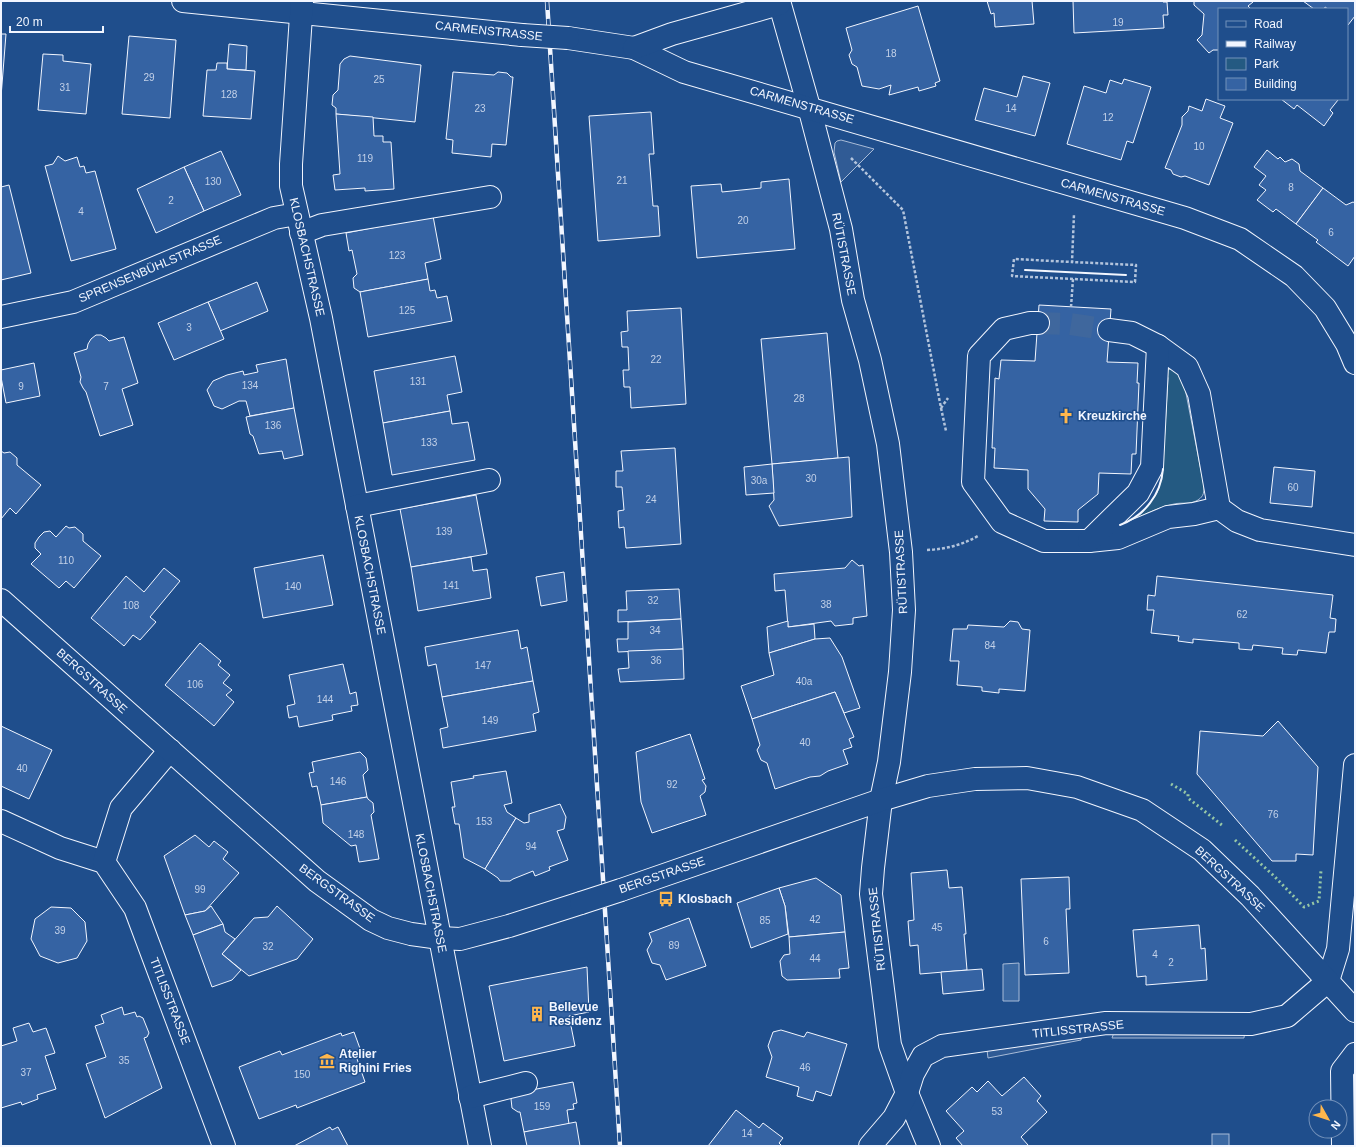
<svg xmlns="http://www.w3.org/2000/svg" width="1356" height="1147" font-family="Arial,sans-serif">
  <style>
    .green { fill: #245a82; stroke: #a8bbd7 }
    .parking { fill: #305b95; stroke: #a8bbd7 }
    .water { fill: #3b69a3; stroke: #a8bbd7 }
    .building { fill: #3563a3; stroke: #f2f6ff }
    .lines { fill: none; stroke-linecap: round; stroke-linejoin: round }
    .minor-tunnel { stroke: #3f679d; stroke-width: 22; stroke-dasharray: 22 11; stroke-linecap: butt }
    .minor-casing { stroke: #f2f6ff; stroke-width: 24 }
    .major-casing { stroke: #f2f6ff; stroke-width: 24 }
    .path { stroke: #b3c4dc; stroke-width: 2.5; stroke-dasharray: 3 2; stroke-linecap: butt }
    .minor { stroke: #1f4e8c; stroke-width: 22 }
    .major { stroke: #1f4e8c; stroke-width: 22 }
    .rail-casing { stroke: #f2f6ff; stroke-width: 4.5 }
    .rail { stroke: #1f4e8c; stroke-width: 3; stroke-dasharray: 9; stroke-linecap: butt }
    .minor-bridge-casing { stroke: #f2f6ff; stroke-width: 24; stroke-linecap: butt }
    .major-bridge-casing { stroke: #f2f6ff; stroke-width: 24; stroke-linecap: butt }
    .minor-bridge { stroke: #1f4e8c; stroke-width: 22 }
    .major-bridge { stroke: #1f4e8c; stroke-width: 22 }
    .hedge { stroke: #97c8a6; stroke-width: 3; stroke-dasharray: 2 3; stroke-linecap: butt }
    .wall { stroke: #f2f6ff; stroke-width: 2 }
    .labels { text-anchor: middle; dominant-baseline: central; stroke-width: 3; stroke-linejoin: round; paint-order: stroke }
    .number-label { font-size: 10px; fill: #c3d1e8 }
    .street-label { font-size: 12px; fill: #f2f6ff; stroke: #1f4e8c }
    .poi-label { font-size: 12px; font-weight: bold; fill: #f2f6ff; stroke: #1f4e8c; text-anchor: start }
  </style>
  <rect width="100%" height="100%" fill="#1f4e8c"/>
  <!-- green -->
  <path class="green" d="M1167,369C1177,369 1179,375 1184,383L1204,486C1204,492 1204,496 1198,500C1190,505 1182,502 1174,504C1160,507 1148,513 1135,519L1143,512L1157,493L1162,477L1168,378L1166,373Z"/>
  <!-- parking -->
  <g class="parking">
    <path d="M841,140L874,149L841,182L834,152L835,143L837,141Z"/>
    <path d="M1245,1029L1244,1038H1112L1115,1030Z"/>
    <path d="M1082,1030L1081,1040L988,1058L987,1050Z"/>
  </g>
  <!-- water -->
  <g class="water">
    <path d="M1019,963V1001H1003V964Z"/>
    <rect x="1212" y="1134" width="17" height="12"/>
  </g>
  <!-- building -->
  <g class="building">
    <path d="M987,1H1032L1034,24L995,27L994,13L991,14Z"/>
    <path d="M1073,1H1163V2H1167L1168,15H1163L1164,28L1074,33Z"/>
    <path d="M1194,1H1253V2L1248,6L1251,9H1219V50H1213L1209,53L1197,40L1202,35L1204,14L1194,5Z"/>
    <path d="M1303,1H1355V16L1348,25L1347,24V9H1328L1325,7L1324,9H1314Z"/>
    <path d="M918,6L940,81L935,83L936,86L919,91L918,87L889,95L891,85L879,89L862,86L857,67L852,64L849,55L852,50L846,28Z"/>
    <path d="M1,34H6L1,97Z"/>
    <path d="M129,36L176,40L170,118L122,114Z"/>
    <path d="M229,44L247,46L246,70L227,69Z"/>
    <path d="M43,54L63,55V61L91,64L86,114L38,110Z"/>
    <path d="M350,56L421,65L415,122L336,114V108L332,105L333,95L338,90L340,64L344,59Z"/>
    <path d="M217,63H227V69L255,71L251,119L203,116L207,70H216Z"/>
    <path d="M453,72L494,75L498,72L507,73L511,77H513L506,145L492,144L491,157L452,153L453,140L446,139Z"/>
    <path d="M1023,76L1050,83L1035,136L975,120L984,88L1017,97Z"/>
    <path d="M1124,79L1151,87L1133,143L1127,141L1121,160L1067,144L1084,86L1106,93L1110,80L1122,84Z"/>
    <path d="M1206,99L1225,106L1220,118L1233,123L1209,185L1185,176L1181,177L1173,174L1171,170L1165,168L1182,125V117L1188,111L1189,106L1202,111Z"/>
    <path d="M1281,99H1336L1338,100L1330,110L1333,113L1324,126L1297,105L1294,109Z"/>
    <path d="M651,112L654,154H649L653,206H658L660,236L598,241L589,116Z"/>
    <path d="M336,114L373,117L374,136H383V142H391L394,189L365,191V188L335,190L333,175L340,174Z"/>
    <path d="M1267,150L1278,159L1280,157L1285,162L1292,159L1299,164L1300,171L1323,188L1296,224L1276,209L1273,212L1257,200L1266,190L1259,185L1266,176L1254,167Z"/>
    <path d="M221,151L241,195L204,211L184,167Z"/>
    <path d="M58,156L65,161L77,157L80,167L84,166L86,173L95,171L116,249L71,261L45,166L53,164Z"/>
    <path d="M184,167L204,211L156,233L137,189Z"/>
    <path d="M789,179L795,249L697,258L691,186L721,184L722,192L761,188V182Z"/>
    <path d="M9,185L31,273L1,280V187Z"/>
    <path d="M1323,188L1346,205L1353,202L1355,203V256L1348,266L1316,242L1318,240L1296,224Z"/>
    <path d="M433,216L441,259L425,263L428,279L360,292L354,288L353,278L357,274L352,250L349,251L346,233Z"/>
    <path d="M428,279L430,291L435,290L437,298L447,296L452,321L368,337L360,292Z"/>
    <path d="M257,282L268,311L220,331L208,302Z"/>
    <path d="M208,302L224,339L174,360L158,323Z"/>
    <path d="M1039,305L1111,309L1107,362L1138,363L1137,383H1139L1136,454H1132L1131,474L1099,473L1098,494L1078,510V522L1044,521L1045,509L1028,489V470L994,468L995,448H992L995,378L999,379L1001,360L1035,361Z"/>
    <path d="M681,308L686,404L631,408L630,387H624L623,370H629L628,347H622L621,332L628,331L627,311Z"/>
    <path d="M827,333L838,458L772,464L761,339Z"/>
    <path d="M96,335H101L106,338L109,341L124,337L138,383L122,389L133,425L100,436L86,392L83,388L80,382L81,377L74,353L87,349L88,344L91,339Z"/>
    <path d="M455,356L462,392L447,395L450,411L383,423L374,371Z"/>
    <path d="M286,359L294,408L250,416L246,401H239L222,409L214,406L207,390L213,381L227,375L243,371L244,375L258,372L256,365Z"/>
    <path d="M34,363L40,396L6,403L1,377V370Z"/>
    <path d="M294,408L303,455L284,459L282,451L259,454L253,436L250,434L246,417Z"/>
    <path d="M450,411L452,424L468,422L475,460L392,475L383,423Z"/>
    <path d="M675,448L681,544L626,548L624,527L619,528L618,511L624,510L622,487H616V471H623L621,451Z"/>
    <path d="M1,451L4,453L10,452L17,458V465L41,485L16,514L10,508L1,519Z"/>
    <path d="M849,457L852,517L779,526L769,506L774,500L772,464Z"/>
    <path d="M772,464L774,493L746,495L744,467Z"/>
    <path d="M1274,467L1315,471L1312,507L1270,503Z"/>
    <path d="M476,495L487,554L411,567L400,509Z"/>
    <path d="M66,526L69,528L75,527L83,534V541L101,556L74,588L66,581L59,588L31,564L41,554L35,548V543L39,537L44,532L50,531L56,537Z"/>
    <path d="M323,555L333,605L263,618L254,568Z"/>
    <path d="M471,557L473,571L487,569L491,598L418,611L411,567Z"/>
    <path d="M852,560L859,566L863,565L867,616L853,618V624L835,626L831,621L788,627L785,590L775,591L774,574L845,568Z"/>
    <path d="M164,568L180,581L150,617L156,622L140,640L133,635L124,646L91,618L126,576L144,592Z"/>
    <path d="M564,572L567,601L541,606L536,577Z"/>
    <path d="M1157,576L1333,595L1330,618L1336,619L1335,632H1329L1326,653L1298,650L1297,655L1282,654L1283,648L1253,645L1252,650L1239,649V643L1193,639V643L1178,641L1179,636L1151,633L1154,610H1147L1148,595L1155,596Z"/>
    <path d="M679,589L681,619L618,622V610H627L626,591Z"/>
    <path d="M681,619L683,649L618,652L617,639H628V622Z"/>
    <path d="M788,621V627L814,624L815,639L769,653L767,627Z"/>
    <path d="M1010,621L1018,622L1022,629L1030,630L1025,691L999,689V693L982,691V687L957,685L959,661H950L953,629H967L968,625L1004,627Z"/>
    <path d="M518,630L521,649L527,647L533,681L442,697L436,664L428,666L425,647Z"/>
    <path d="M830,638L842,657L860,708L844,713L835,692L752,719L741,686L774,675L769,653L815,639Z"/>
    <path d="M200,643L221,661L218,665L230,675L223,683L232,690L226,695L234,702L214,726L165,685Z"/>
    <path d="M683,649L684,679L620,682L618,669L629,668L628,651Z"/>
    <path d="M343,664L350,694L356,692L358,705L351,706L352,711L332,715L333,720L299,727L297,716L289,718L287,706L295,704L289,675Z"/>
    <path d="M533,681L539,712L533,714L536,731L443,748L440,729L448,727L442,697Z"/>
    <path d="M835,692L854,737L849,739L852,747L843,750L848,764L828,771L820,776L810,777L775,789L767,763L761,760L757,750L760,745L752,719Z"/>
    <path d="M1278,721L1318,767L1313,855L1296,854V861H1272L1197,774L1200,731L1263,736Z"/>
    <path d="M1,726L52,750L29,799L1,786Z"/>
    <path d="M690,734L705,779L702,780L706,786L705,792L700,796L706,815L652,833L641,802L636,752Z"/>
    <path d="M360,752L366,758L368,770L363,775L367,797L321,805L317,786L312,787L309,773L314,772L312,762Z"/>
    <path d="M506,771L512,803L504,805L507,812L516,818L485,869L464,858L459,824H455L452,807H455L451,782L474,778L473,776Z"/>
    <path d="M367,797L368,799L373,803L374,812L371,815L379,859L359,862L356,845L351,846L323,823L321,805Z"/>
    <path d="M560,804L566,817L564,829L557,831L568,860L549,867L550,870L535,876L533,871L513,879L510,881H500L498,878L485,869L516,818L524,823L529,822V814Z"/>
    <path d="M195,835L209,847L214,841L228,852L223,859L239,873L205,911L185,915L164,856Z"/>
    <path d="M947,870L949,888L962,887L966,934H964L967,970L920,974L918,945L910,946L908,921L914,920L911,873Z"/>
    <path d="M1069,877L1070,909H1066L1069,973L1025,975L1021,879Z"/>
    <path d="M816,878L841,895L845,932L789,937L785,906L779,888Z"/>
    <path d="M779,888L785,906L788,934L751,948L737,903Z"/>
    <path d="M211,906L223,924L193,935L185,915L205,911Z"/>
    <path d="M277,906L313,939L297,959L249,976L222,954L254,918L268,917Z"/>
    <path d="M51,907L71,908L85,922L87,941L77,958L58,963L40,956L31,939L35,919Z"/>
    <path d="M689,918L706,966L666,980L660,965L652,963L647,950L652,941L649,933Z"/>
    <path d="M223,924L225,932L235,939L222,954L241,970L232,980L212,987L193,935Z"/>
    <path d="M1199,925L1201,949L1205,948L1207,980L1146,985V976L1137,977L1133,930Z"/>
    <path d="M845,932L849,968L839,969L840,978L787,980L782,976L780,961L784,955L790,954L789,937Z"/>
    <path d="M587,967L589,1012L569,1016L575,1046L504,1061L489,986Z"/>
    <path d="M982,969L984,990L943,994L941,972Z"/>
    <path d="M122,1007L124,1015L135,1012L137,1017L139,1016L143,1018L149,1033L147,1037L144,1038L162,1088L105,1118L86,1064L106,1057L95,1026L104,1023L101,1015Z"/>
    <path d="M29,1023L33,1032L46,1028L55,1053L45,1056L56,1089L37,1095L38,1099L22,1105L21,1102L1,1108V1046L17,1041L13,1028Z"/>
    <path d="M781,1030L804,1037L807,1032L847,1044L831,1096L816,1091L813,1101L797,1096L799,1087L766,1077L772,1057L768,1046L773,1032Z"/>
    <path d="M354,1032L362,1054L356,1056L365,1082L297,1108L296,1105L259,1119L239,1067L280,1051L282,1055L341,1033L342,1036Z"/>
    <path d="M1024,1077L1041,1096L1037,1101L1047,1112L1021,1137L1028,1145L1026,1146H963L956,1138L964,1131L946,1111L972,1087L977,1092L988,1081L1002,1096Z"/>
    <path d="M1355,1078V1107L1347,1112L1346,1088Z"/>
    <path d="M573,1082L577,1103L573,1104L574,1109L567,1110L569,1124L524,1132L520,1112H518L512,1108L511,1099L516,1093Z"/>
    <path d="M1355,1107V1134H1349L1347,1112Z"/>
    <path d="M736,1110L759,1128L763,1123L783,1138L779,1143L782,1146H708Z"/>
    <path d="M576,1122L580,1146H527L524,1132Z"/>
    <path d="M330,1127L332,1130L338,1127L348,1146H294Z"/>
  </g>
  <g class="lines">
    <!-- minor-tunnel -->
    <path class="minor-tunnel" d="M1038,323L1070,324L1109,330"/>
    <defs>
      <g id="minor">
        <path d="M183,1L522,35"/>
        <path d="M302,1L291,164V186L321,318L480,1146"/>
        <path d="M779,1L809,107L841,229L853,300L870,360L888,444L901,552L904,610L900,672L889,762L881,800L873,868L871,894L890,1045L907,1093L929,1146"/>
        <path d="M568,38L634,48L684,72L1185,218L1240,239L1294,276L1325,308L1347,344L1355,363"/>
        <path d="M634,48L672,34L779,4"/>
        <path d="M301,233L322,225L490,197"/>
        <path d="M1,317L73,302L274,218L297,214"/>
        <path d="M1038,323H1030L1004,329L979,356L973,482L1002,522L1044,541H1089L1118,538L1168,517L1194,514L1219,508"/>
        <path d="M1109,330L1132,333L1158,346L1187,367L1199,394L1219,508L1237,521L1260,530L1355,545"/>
        <path d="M357,506L489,480"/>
        <path d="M1089,541L1138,493L1152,467L1158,346"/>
        <path d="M1,821L60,848L104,862L135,908L224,1146"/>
        <path d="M104,862L121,808L170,750"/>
        <path d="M470,1097L526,1083"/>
        <path d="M870,1146L894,1118L907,1093L913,1074L923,1056L942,1046L1106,1023L1251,1024L1287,1016L1328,981L1338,949L1355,765"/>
        <path d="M1343,1146L1342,1071L1355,1054"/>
      </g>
      <g id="major">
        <path d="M1,600L317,881L371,920L388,928L411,934L440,938L460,939L509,926L581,903"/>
        <path d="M621,890L881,800L928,786L975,779L1027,778L1077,787L1142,810L1202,850L1250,896L1355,1011"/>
      </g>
    </defs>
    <!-- minor casing -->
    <use href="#minor" class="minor-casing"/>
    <!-- major casing -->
    <use href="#major" class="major-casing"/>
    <!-- path -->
    <g class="path">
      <path d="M851,158L903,210L941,408L948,398"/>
      <path d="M1073,279L1012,276L1014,259L1072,262L1074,214"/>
      <path d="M1071,307L1073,279L1135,282L1136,265L1072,262"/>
      <path d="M941,408L946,431"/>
      <path d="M927,550C946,549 962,545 978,536"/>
    </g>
    <!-- minor -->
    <use href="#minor" class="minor"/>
    <!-- major -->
    <use href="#major" class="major"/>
    <defs>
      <path id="rail" d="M547,1L620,1146"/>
    </defs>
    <!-- rail casing -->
    <use href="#rail" class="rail-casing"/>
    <!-- rail -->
    <use href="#rail" class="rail"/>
    <defs>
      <path id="minor-bridge" d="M522,35L568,38"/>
      <path id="major-bridge" d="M581,903L621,890"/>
    </defs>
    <!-- minor-bridge casing -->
    <use href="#minor-bridge" class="minor-bridge-casing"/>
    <!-- major-bridge casing -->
    <use href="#major-bridge" class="major-bridge-casing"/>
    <!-- minor-bridge -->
    <use href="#minor-bridge" class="minor-bridge"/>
    <!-- major-bridge -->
    <use href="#major-bridge" class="major-bridge"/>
    <!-- hedge -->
    <g class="hedge">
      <path d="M1171,784L1188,794V798L1223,826"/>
      <path d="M1235,840L1274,876L1304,907L1319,901L1321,870"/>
    </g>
    <!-- wall -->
    <g class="wall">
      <path d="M1025,270L1126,275"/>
      <path d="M1120,525C1144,516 1161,495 1163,469"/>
    </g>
  </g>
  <!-- icons -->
  <defs>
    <symbol id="church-bare" viewBox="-9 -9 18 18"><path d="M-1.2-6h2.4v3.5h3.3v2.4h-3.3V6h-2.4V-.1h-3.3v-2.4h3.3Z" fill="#ffb74d" stroke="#1f4e8c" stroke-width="2.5" paint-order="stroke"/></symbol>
    <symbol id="bus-bare" viewBox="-9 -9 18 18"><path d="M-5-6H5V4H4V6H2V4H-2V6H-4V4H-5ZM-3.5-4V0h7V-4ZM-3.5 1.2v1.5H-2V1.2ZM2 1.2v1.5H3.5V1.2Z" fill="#ffb74d" stroke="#1f4e8c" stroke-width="2.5" paint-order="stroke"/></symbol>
    <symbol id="building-bare" viewBox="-9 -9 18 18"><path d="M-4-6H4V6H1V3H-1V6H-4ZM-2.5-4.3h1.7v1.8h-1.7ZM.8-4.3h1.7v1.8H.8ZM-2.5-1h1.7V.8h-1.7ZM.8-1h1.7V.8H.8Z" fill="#ffb74d" stroke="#1f4e8c" stroke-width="2.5" paint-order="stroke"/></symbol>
    <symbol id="museum-bare" viewBox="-9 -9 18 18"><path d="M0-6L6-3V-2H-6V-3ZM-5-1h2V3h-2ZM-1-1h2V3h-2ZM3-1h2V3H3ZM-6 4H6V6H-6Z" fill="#ffb74d" stroke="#1f4e8c" stroke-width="2.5" paint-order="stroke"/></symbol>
  </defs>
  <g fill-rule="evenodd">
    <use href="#church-bare" x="1055" y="405" width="22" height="22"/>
    <use href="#bus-bare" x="655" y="888" width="22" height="22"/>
    <use href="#building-bare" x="526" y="1003" width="22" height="22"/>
    <use href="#museum-bare" x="316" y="1050" width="22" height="22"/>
  </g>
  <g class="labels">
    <!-- number labels -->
    <g class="number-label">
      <text x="1118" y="22">19</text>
      <text x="891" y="53">18</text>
      <text x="149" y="77">29</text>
      <text x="379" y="79">25</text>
      <text x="65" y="87">31</text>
      <text x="229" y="94">128</text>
      <text x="480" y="108">23</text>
      <text x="1011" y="108">14</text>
      <text x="1108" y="117">12</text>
      <text x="1199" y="146">10</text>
      <text x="365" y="158">119</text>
      <text x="622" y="180">21</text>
      <text x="213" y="181">130</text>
      <text x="1291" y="187">8</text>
      <text x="171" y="200">2</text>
      <text x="81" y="211">4</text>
      <text x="743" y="220">20</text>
      <text x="1331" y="232">6</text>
      <text x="397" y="255">123</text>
      <text x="407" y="310">125</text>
      <text x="189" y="327">3</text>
      <text x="656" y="359">22</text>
      <text x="418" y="381">131</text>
      <text x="250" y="385">134</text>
      <text x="21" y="386">9</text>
      <text x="106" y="386">7</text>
      <text x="799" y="398">28</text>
      <text x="273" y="425">136</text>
      <text x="429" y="442">133</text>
      <text x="811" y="478">30</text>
      <text x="759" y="480">30a</text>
      <text x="1293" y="487">60</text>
      <text x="651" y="499">24</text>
      <text x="444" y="531">139</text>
      <text x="66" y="560">110</text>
      <text x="451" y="585">141</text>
      <text x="293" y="586">140</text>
      <text x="653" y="600">32</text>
      <text x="826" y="604">38</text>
      <text x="131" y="605">108</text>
      <text x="1242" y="614">62</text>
      <text x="655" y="630">34</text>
      <text x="990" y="645">84</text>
      <text x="656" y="660">36</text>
      <text x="483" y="665">147</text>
      <text x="804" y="681">40a</text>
      <text x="195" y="684">106</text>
      <text x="325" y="699">144</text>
      <text x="490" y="720">149</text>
      <text x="805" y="742">40</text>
      <text x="22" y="768">40</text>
      <text x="338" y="781">146</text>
      <text x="672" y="784">92</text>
      <text x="1273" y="814">76</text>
      <text x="484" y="821">153</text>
      <text x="356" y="834">148</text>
      <text x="531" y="846">94</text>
      <text x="200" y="889">99</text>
      <text x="815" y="919">42</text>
      <text x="765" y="920">85</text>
      <text x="937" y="927">45</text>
      <text x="60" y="930">39</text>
      <text x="1046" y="941">6</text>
      <text x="674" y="945">89</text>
      <text x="268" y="946">32</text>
      <text x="1155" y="954">4</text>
      <text x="815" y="958">44</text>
      <text x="1171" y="962">2</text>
      <text x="124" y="1060">35</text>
      <text x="805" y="1067">46</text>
      <text x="26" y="1072">37</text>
      <text x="302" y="1074">150</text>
      <text x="542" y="1106">159</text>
      <text x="997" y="1111">53</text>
      <text x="747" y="1133">14</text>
    </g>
    <!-- street labels -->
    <g class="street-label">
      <text transform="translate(489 31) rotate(6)">CARMENSTRASSE</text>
      <text transform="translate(802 105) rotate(16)">CARMENSTRASSE</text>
      <text transform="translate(1113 197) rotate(16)">CARMENSTRASSE</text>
      <text transform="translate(844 254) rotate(79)">RÜTISTRASSE</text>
      <text transform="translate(307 257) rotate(77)">KLOSBACHSTRASSE</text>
      <text transform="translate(150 269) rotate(-23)">SPRENSENBÜHLSTRASSE</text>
      <text transform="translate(901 572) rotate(-93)">RÜTISTRASSE</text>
      <text transform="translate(370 575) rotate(79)">KLOSBACHSTRASSE</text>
      <text transform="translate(92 681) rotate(42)">BERGSTRASSE</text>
      <text transform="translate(662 875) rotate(-19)">BERGSTRASSE</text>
      <text transform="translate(1230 879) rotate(43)">BERGSTRASSE</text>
      <text transform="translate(337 893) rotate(36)">BERGSTRASSE</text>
      <text transform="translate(431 893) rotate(79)">KLOSBACHSTRASSE</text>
      <text transform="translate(877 929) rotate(-96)">RÜTISTRASSE</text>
      <text transform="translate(170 1001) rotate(69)">TITLISSTRASSE</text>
      <text transform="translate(1078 1029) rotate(-6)">TITLISSTRASSE</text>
    </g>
    <!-- poi labels -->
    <g class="poi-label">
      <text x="1078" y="416">Kreuzkirche</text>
      <text x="678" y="899">Klosbach</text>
      <text x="549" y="1007">Bellevue<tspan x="549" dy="14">Residenz</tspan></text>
      <text x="339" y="1054">Atelier<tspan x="339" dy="14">Righini Fries</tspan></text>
    </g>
  </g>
  <!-- border -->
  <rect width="1356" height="1147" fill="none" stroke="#f2f6ff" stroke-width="4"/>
  <!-- legend -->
  <rect x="1218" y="8" width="130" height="92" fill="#1f4e8c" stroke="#7391ba"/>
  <rect x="1226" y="21" width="20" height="6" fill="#1f4e8c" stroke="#7391ba"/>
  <text x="1254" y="28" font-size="12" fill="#f2f6ff">Road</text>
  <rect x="1226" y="41" width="20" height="6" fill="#f2f6ff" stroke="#7391ba"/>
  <text x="1254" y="48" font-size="12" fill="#f2f6ff">Railway</text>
  <rect x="1226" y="58" width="20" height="12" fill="#245a82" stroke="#7391ba"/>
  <text x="1254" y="68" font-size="12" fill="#f2f6ff">Park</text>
  <rect x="1226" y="78" width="20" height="12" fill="#3563a3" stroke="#7391ba"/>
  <text x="1254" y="88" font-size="12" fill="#f2f6ff">Building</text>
  <!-- north arrow -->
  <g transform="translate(1328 1119) rotate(129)"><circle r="19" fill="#1f4e8c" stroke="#7391ba"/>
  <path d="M0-3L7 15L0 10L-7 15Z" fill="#ffb74d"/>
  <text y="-6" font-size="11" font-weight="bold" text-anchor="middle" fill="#f2f6ff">N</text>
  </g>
  <!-- scale -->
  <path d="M10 26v6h93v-6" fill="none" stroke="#f2f6ff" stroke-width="2"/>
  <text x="16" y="26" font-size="12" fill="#f2f6ff" stroke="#1f4e8c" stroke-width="3" paint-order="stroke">20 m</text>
</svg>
